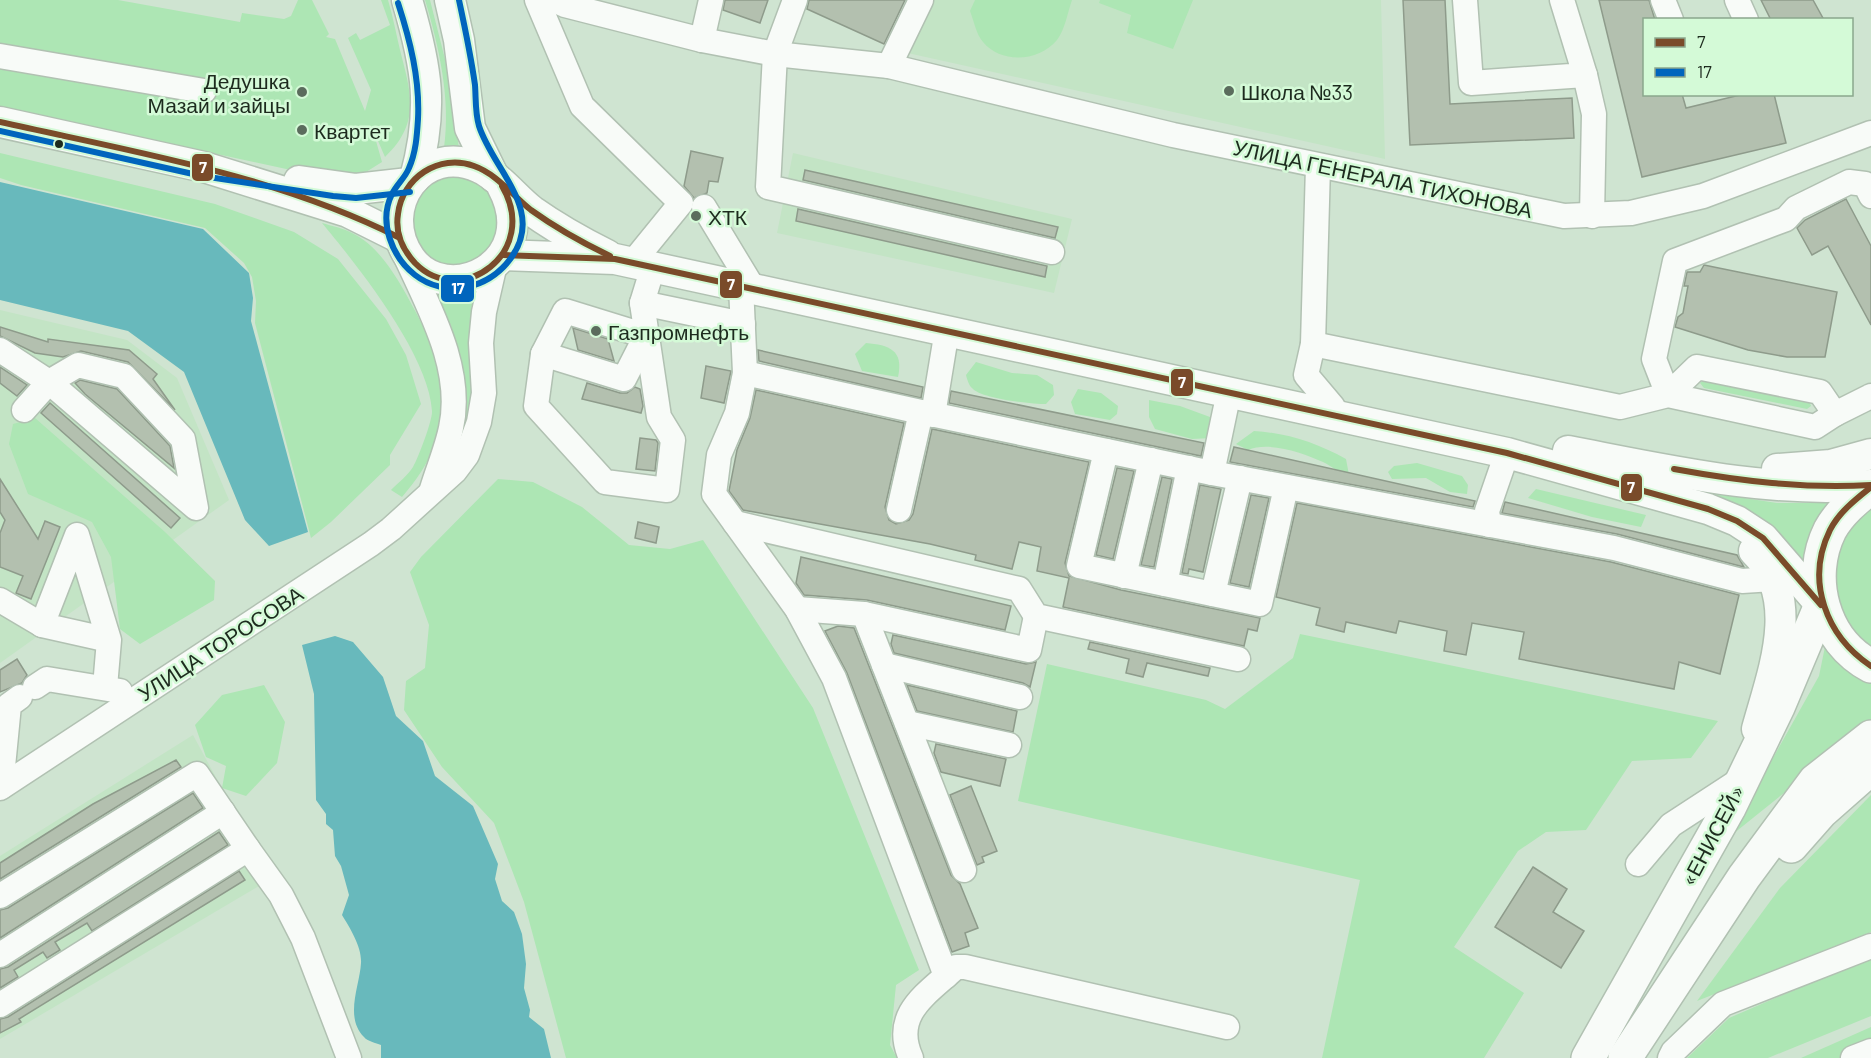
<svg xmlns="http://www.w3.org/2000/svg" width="1871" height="1058" font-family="Barlow,sans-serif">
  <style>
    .built { fill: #c3e4c5 }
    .green { fill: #ade6b4 }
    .water { fill: #68b9bc }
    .building { fill: #b3c0af; stroke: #8e9b8b; stroke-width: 1.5 }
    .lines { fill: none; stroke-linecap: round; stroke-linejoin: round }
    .minor-casing { stroke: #b1c1b2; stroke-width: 27 }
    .major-casing { stroke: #b1c1b2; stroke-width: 33 }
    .highway-casing { stroke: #b1c1b2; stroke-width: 36 }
    .minor { stroke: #f8fbf8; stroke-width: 24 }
    .major { stroke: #f8fbf8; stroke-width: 30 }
    .highway { stroke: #f8fbf8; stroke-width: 33 }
    .bus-1-casing { stroke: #d4fad7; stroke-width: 10 }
    .bus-2-casing { stroke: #d4fad7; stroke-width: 10 }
    .bus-1 { stroke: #7a4b2a; stroke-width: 6 }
    .bus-2 { stroke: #0065bd; stroke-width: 6 }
    .poi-dot { fill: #5b6c5d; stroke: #d4fad7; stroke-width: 2 }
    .bus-dot { fill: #1d2b1e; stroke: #d4fad7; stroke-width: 2 }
    .labels { text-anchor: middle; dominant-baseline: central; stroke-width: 5; stroke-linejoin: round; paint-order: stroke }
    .poi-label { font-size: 21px; fill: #1d2b1e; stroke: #d4fad7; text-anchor: start }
    .street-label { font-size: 21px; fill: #1d2b1e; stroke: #d4fad7 }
    .line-badge { stroke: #d4fad7; stroke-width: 2 }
    .badge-label { font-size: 16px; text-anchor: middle; font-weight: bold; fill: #fff }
  </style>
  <rect width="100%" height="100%" fill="#cfe4d1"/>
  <!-- built -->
  <g class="built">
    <path d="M928,0H1381L1385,159L903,52Z"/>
    <path d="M793,153L1072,219L1054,293L777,233Z"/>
    <path d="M0,310L127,340L177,378L229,500L0,663Z"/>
    <path d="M193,735L271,879L0,1039V856Z"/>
  </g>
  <!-- green -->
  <g class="green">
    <path d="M0,0H118L240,22L242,13L284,19L291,16L298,0H312L329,34L326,37L335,39L365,111L371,90L348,38L356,33L360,40L390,25L381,0H388C393,17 396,33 400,50C411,93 421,123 385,157L372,127L382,162L358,177L337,180L0,107Z"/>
    <path d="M425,0H430L445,59L459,148H444C451,99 439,47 425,0Z"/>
    <path d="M975,0H1072C1068,11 1065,30 1057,40C1039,62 1001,64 983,42C976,34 974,21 970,11Z"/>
    <path d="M1100,0H1193L1173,49L1127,33L1131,15L1099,3Z"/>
    <path d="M0,153L215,204L294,232L338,259L386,319L406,355L421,404L390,455V465L331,522L311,538L255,323L256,301L252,277L244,263L205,228L21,185L0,178Z"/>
    <path d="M466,175L494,195L499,237C492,245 485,255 476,261C456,277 415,257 411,233C409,223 413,210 414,200L439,177Z"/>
    <path d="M322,223C332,226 343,228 352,233C379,245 400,282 413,307C452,377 458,433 402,497L391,490C398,483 408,475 413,467C418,459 433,419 432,411C429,355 357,265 322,223Z"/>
    <path d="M477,290L471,309V407L458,450L465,376L451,326L438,298V291L460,295Z"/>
    <path d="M866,343C889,345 904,350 898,377L862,371L855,354Z"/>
    <path d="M976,362L1012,373L1037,375L1053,385L1054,395L1046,404C1032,404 981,399 972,388C969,386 967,379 966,375Z"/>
    <path d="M1705,379L1809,401L1811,406L1807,409L1704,388L1700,383Z"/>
    <path d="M1078,389L1101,393L1118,406L1117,414L1110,420L1075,414L1071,402Z"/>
    <path d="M1149,400L1180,406L1210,417L1212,438L1192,439L1155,429L1149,417Z"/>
    <path d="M35,418L165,532L215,581L214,600L140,644L120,629L111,557L92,522L28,494L9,444L13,424Z"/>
    <path d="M1254,431C1287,433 1317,443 1346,459L1349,475C1337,472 1333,467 1323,462C1303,453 1269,441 1248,450L1236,444Z"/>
    <path d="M1417,463L1462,476L1468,485L1467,494L1450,492L1426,478L1392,479L1388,472L1394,466Z"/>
    <path d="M498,479L533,482L582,507L629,545L670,549L703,540L813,708L919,970L896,985L890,1045L897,1058H566L524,902L494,823L442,767L404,710L406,681L425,668L429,625L410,572L421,557Z"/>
    <path d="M1536,489L1646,515L1641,527L1592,517L1528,498Z"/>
    <path d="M1705,492L1777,503H1835L1807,574L1786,541L1761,521Z"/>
    <path d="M1871,506V651C1865,644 1857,638 1851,631C1819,590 1836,537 1871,506Z"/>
    <path d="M1300,634L1718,721L1691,758L1632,761L1586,830L1546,832L1518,851L1454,947L1524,993L1484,1058H1322L1360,880L1018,801L1047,664L1206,700L1225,709L1293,658Z"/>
    <path d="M1827,637L1871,679V723L1728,838L1819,676Z"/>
    <path d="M264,685L285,722L277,763L246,796L222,788L226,766L206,757L195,725L222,695Z"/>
    <path d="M1871,795V932L1697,1001L1780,888Z"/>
    <path d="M1871,957V1016L1768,1058H1687L1729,1018Z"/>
    <path d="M1871,1027V1058H1801Z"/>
  </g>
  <!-- water -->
  <g class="water">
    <path d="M0,182L203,229L249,273L253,298L251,321L308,532L269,546L245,520L184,372L128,331L0,300Z"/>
    <path d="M335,636L353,642L383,677L396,716L423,741L435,776L473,806L498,864L495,879L502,901L514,912L522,934L526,964L524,988L530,1010L529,1017L544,1029L551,1058H381V1045C376,1043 367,1041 364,1037C344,1017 360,985 361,963C362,947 350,928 342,915L349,895L341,866L335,856L333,830L326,824V814L316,800L314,694L302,645Z"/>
  </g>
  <!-- building -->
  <g class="building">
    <path d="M725,0H768L760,23L723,10Z"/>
    <path d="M809,0H905L884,44L807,9Z"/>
    <path d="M1403,0H1445L1450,104L1572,98L1574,138L1410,145Z"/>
    <path d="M1599,0H1649L1655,20H1644V94H1682L1686,108L1744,94H1774L1786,143L1642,177Z"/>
    <path d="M1761,0H1813L1824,20H1771Z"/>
    <path d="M691,151L723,158L718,182L709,181L707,193L694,198L684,186Z"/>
    <path d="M805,170L1058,227L1055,238L803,180Z"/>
    <path d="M1846,199L1871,246V325L1828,246L1812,255L1797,228L1805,220Z"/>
    <path d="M798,209L1047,266L1045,277L796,221Z"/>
    <path d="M1704,265L1837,292L1825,357H1787L1748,350L1675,327L1678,317L1683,313L1688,286H1684L1687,272H1700Z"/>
    <path d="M0,327L48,342V339L129,350L157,374L153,379L175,410L128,362L81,351L63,357L35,353L0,336Z"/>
    <path d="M573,328L608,339L614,361L578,350Z"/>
    <path d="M758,350L923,387L921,398L759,361Z"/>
    <path d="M706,366L731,371L724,403L701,398Z"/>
    <path d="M0,367L27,385L17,396L0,383Z"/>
    <path d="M80,380L117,389L170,446L174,468L85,394L75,383Z"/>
    <path d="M587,383L620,393H627L635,387L640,389L643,406L641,413L582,399Z"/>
    <path d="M756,390L904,423L885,507L889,520L896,524L909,520L913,514L932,429L1089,462L1065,563L1069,576L1121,590L1260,618L1257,631L1248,629L1244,646L1063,607L1069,578L1037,571L1041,547L1019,542L1012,569L975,560L976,555L930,544L743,510L729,491L737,450L750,418Z"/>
    <path d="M951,391L1204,443L1201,456L949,403Z"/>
    <path d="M50,403L180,518L171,528L41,413Z"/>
    <path d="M640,438L656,440L658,443L655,471L636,469Z"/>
    <path d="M1234,447L1475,501L1473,507L1230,462Z"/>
    <path d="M1117,468L1134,471L1113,559L1096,555Z"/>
    <path d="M1162,477L1172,479L1154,567L1141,565Z"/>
    <path d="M0,479L38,539L45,521L60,527L31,599L16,593L23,576L0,567V533L5,520L0,512Z"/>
    <path d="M1200,485L1221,489L1203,572L1189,569L1188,574L1182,573Z"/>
    <path d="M1251,495L1269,498L1249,587L1230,583Z"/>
    <path d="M1505,502L1737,555L1744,567L1617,534L1502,513Z"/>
    <path d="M1297,503L1611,562L1739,595L1720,674L1679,662L1674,689L1519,659L1524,632L1472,623L1466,655L1444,651L1447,631L1399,621L1396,633L1346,622L1344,632L1316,625L1320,608L1276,597Z"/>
    <path d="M638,522L659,527L656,543L635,538Z"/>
    <path d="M801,557L1011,606L1005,630L867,600L804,595L796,583Z"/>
    <path d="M838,626L854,628L951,875L960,884L978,928L965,933L969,946L952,952L847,673L825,631Z"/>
    <path d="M893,635L1026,664L1036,662L1030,687L1023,683L894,653L891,644Z"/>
    <path d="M1090,642L1210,668L1208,676L1147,663L1143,677L1126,673L1129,659L1088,649Z"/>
    <path d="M17,659L27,675L22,683L0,692V670Z"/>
    <path d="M907,685L1017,711L1013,732L917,711Z"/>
    <path d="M936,744L1006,759L1000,786L941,772L934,753Z"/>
    <path d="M176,760L181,767L0,879V863L93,804Z"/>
    <path d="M971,786L997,851L982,857L984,862L977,865L950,795Z"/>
    <path d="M193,793L203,808L0,938V910L8,908Z"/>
    <path d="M219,832L228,845L92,931L87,923L55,942L60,950L47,958L43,952L14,970L18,977L0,988V969L8,967Z"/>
    <path d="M1533,867L1567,889L1553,912L1584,931L1561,968L1495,927Z"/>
    <path d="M239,871L245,880L19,1019L21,1022L0,1033V1019L8,1017Z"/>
  </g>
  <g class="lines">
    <defs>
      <g id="minor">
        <path d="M537,0L582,106L681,203L633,262"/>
        <path d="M554,0L565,5L702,40L775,54L889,66L921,0"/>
        <path d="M795,0L775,54L768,187L1052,252"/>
        <path d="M1465,0L1471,83L1585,75L1562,0"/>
        <path d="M1663,0L1671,20"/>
        <path d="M1737,0L1746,20"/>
        <path d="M702,40L711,0"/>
        <path d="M0,56L204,91"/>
        <path d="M889,66L1173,135L1564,216L1631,213L1703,196L1871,133"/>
        <path d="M1585,75L1594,114L1592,216"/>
        <path d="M704,207L753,288"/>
        <path d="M406,257C429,308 464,369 451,428C447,448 438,469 432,489"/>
        <path d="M741,286L745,373L737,413L719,455L714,494L797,609L834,678L946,976"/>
        <path d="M642,303L743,324"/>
        <path d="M646,336L565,311L543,354L536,406L605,482L667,490L673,440L659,417L642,303L653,267"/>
        <path d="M1313,344L1318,166"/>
        <path d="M0,350L49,382L196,508L183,439L124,376L78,365L49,382L24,410"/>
        <path d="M543,354L624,379L646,336"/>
        <path d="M745,373L921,412"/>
        <path d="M1333,407L1306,375L1313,344L1620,407L1668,395L1697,367L1820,392L1835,414L1815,427L1668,395L1654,359L1675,261L1786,219L1796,208L1849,182L1865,184L1871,196"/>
        <path d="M1835,414L1871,396"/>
        <path d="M933,415L947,330"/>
        <path d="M1106,451L1079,566L1260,604L1286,487"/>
        <path d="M1212,473L1229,392"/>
        <path d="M899,510L921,412L1212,473L1614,548L1742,581L1773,579"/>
        <path d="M735,523L1019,589L1036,616L1238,659"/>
        <path d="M1489,525L1487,511L1507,453"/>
        <path d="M1124,576L1151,460"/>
        <path d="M1165,584L1189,468"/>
        <path d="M1213,594L1240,478"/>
        <path d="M0,600L42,625"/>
        <path d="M797,609L864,614L964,870"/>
        <path d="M864,614L1029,650L1036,616"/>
        <path d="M884,665L1020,697"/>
        <path d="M35,687L47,679L120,691"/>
        <path d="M105,687L109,640L42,625L77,535L109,640"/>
        <path d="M907,723L1009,745"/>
        <path d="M1,787L9,705L20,697"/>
        <path d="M0,788L371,544L391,529L455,471L467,455L479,422L484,393L481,343L484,312L495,264"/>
        <path d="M248,849L281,895L303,938L349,1058"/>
        <path d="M1638,864L1671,825L1743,778"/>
        <path d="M0,896L197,774L248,849L0,1005"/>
        <path d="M0,955L223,812"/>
        <path d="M911,1058C891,1014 927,994 956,967H965L1227,1027"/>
        <path d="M1670,1058L1673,1052L1723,1004L1871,946"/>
        <path d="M1853,1058L1871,1051"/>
      </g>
      <g id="major">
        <path d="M407,0C427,68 434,108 415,178"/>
        <path d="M450,0L459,40L470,128L494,177"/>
        <path d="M0,122L204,167L348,212L398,237"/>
        <path d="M299,181L356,189L409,183"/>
        <path d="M502,186C544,264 446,310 410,258C375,208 422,140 480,168C500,177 515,198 532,211C556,228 581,242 607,255"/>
        <path d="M503,255L615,259L1507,453L1708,509L1737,521L1763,538L1821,605"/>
        <path d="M1568,451C1667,470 1770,494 1871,485"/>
        <path d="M1777,469L1831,465L1871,454"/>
        <path d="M1754,551C1803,598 1772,674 1757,729"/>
      </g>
      <g id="highway">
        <path d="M1871,487C1855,500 1840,512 1830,530C1806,578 1823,641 1871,666"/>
        <path d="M1791,846L1821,812L1871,768"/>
        <path d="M1588,1058L1729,808L1778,707L1821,605"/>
        <path d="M1625,1058L1744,877L1815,781L1871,737"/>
      </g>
    </defs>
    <!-- minor casing -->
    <use href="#minor" class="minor-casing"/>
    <!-- major casing -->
    <use href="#major" class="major-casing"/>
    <!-- highway casing -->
    <use href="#highway" class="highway-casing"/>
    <!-- minor -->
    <use href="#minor" class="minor"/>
    <!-- major -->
    <use href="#major" class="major"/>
    <!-- highway -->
    <use href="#highway" class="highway"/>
    <defs>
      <g id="bus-1">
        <path d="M0,122C134,152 274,175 398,237"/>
        <path d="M502,186C541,252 461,310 415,263C402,249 395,233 398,214C402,178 439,153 474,166C497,174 513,196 531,210C556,228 583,243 610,256"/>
        <path d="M503,255L615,259L1507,453L1708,509L1737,521L1763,538L1821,605"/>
        <path d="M1674,469C1740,481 1804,489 1871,485"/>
        <path d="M1871,487C1856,499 1839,512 1830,530C1805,581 1826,636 1871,666"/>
      </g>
      <g id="bus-2">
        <path d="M398,3C410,40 420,79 418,119C417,135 416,152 409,168C405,178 397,184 392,194C378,222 392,257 415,275C429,286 449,291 467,287C485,283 500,273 511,258C546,210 493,170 479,126C475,113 476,98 475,85C471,56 465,28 459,0"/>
        <path d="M0,131L202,176L333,196L356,198L410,192"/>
      </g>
    </defs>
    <!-- bus-1 casing -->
    <use href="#bus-1" class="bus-1-casing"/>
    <!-- bus-2 casing -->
    <use href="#bus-2" class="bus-2-casing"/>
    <!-- bus-1 -->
    <use href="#bus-1" class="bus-1"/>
    <!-- bus-2 -->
    <use href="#bus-2" class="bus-2"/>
  </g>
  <!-- markers -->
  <g class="poi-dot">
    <circle cx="1229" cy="91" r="6"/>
    <circle cx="302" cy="92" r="6"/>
    <circle cx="302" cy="130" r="6"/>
    <circle cx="696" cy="216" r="6"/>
    <circle cx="596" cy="331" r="6"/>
  </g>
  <circle class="bus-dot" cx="59" cy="144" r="5"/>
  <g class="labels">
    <!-- poi labels -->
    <g class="poi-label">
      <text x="290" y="80" text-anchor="end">Дедушка<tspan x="290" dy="24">Мазай и зайцы</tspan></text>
      <text x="1241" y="91">Школа №33</text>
      <text x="314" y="130">Квартет</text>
      <text x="708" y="216">ХТК</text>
      <text x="608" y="331">Газпромнефть</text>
    </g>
    <!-- street labels -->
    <g class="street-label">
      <text transform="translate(1383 178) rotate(12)">УЛИЦА ГЕНЕРАЛА ТИХОНОВА</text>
      <text transform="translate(220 643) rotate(-33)">УЛИЦА ТОРОСОВА</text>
      <text transform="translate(1712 835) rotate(-62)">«ЕНИСЕЙ»</text>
    </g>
  </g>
  <g class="line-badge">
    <rect x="191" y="153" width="23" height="29" rx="6" fill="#7a4b2a"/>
    <rect x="719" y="270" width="24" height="29" rx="6" fill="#7a4b2a"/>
    <rect x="440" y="274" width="35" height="29" rx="6" fill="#0065bd"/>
    <rect x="1170" y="368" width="24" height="29" rx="6" fill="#7a4b2a"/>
    <rect x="1620" y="473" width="23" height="29" rx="6" fill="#7a4b2a"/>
  </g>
  <g class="badge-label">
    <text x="203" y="173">7</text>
    <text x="731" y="290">7</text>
    <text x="458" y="294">17</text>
    <text x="1182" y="388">7</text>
    <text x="1631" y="493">7</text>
  </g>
  <!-- legend -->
  <rect x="1643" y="18" width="210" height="78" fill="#d4fad7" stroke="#8ba78d" stroke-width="1.5"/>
  <rect x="1655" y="38" width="30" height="9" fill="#7a4b2a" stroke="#8ba78d" stroke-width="1.5"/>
  <text x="1697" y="48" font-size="18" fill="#1d2b1e">7</text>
  <rect x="1655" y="68" width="30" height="9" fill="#0065bd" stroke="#8ba78d" stroke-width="1.5"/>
  <text x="1697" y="78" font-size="18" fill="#1d2b1e">17</text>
</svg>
